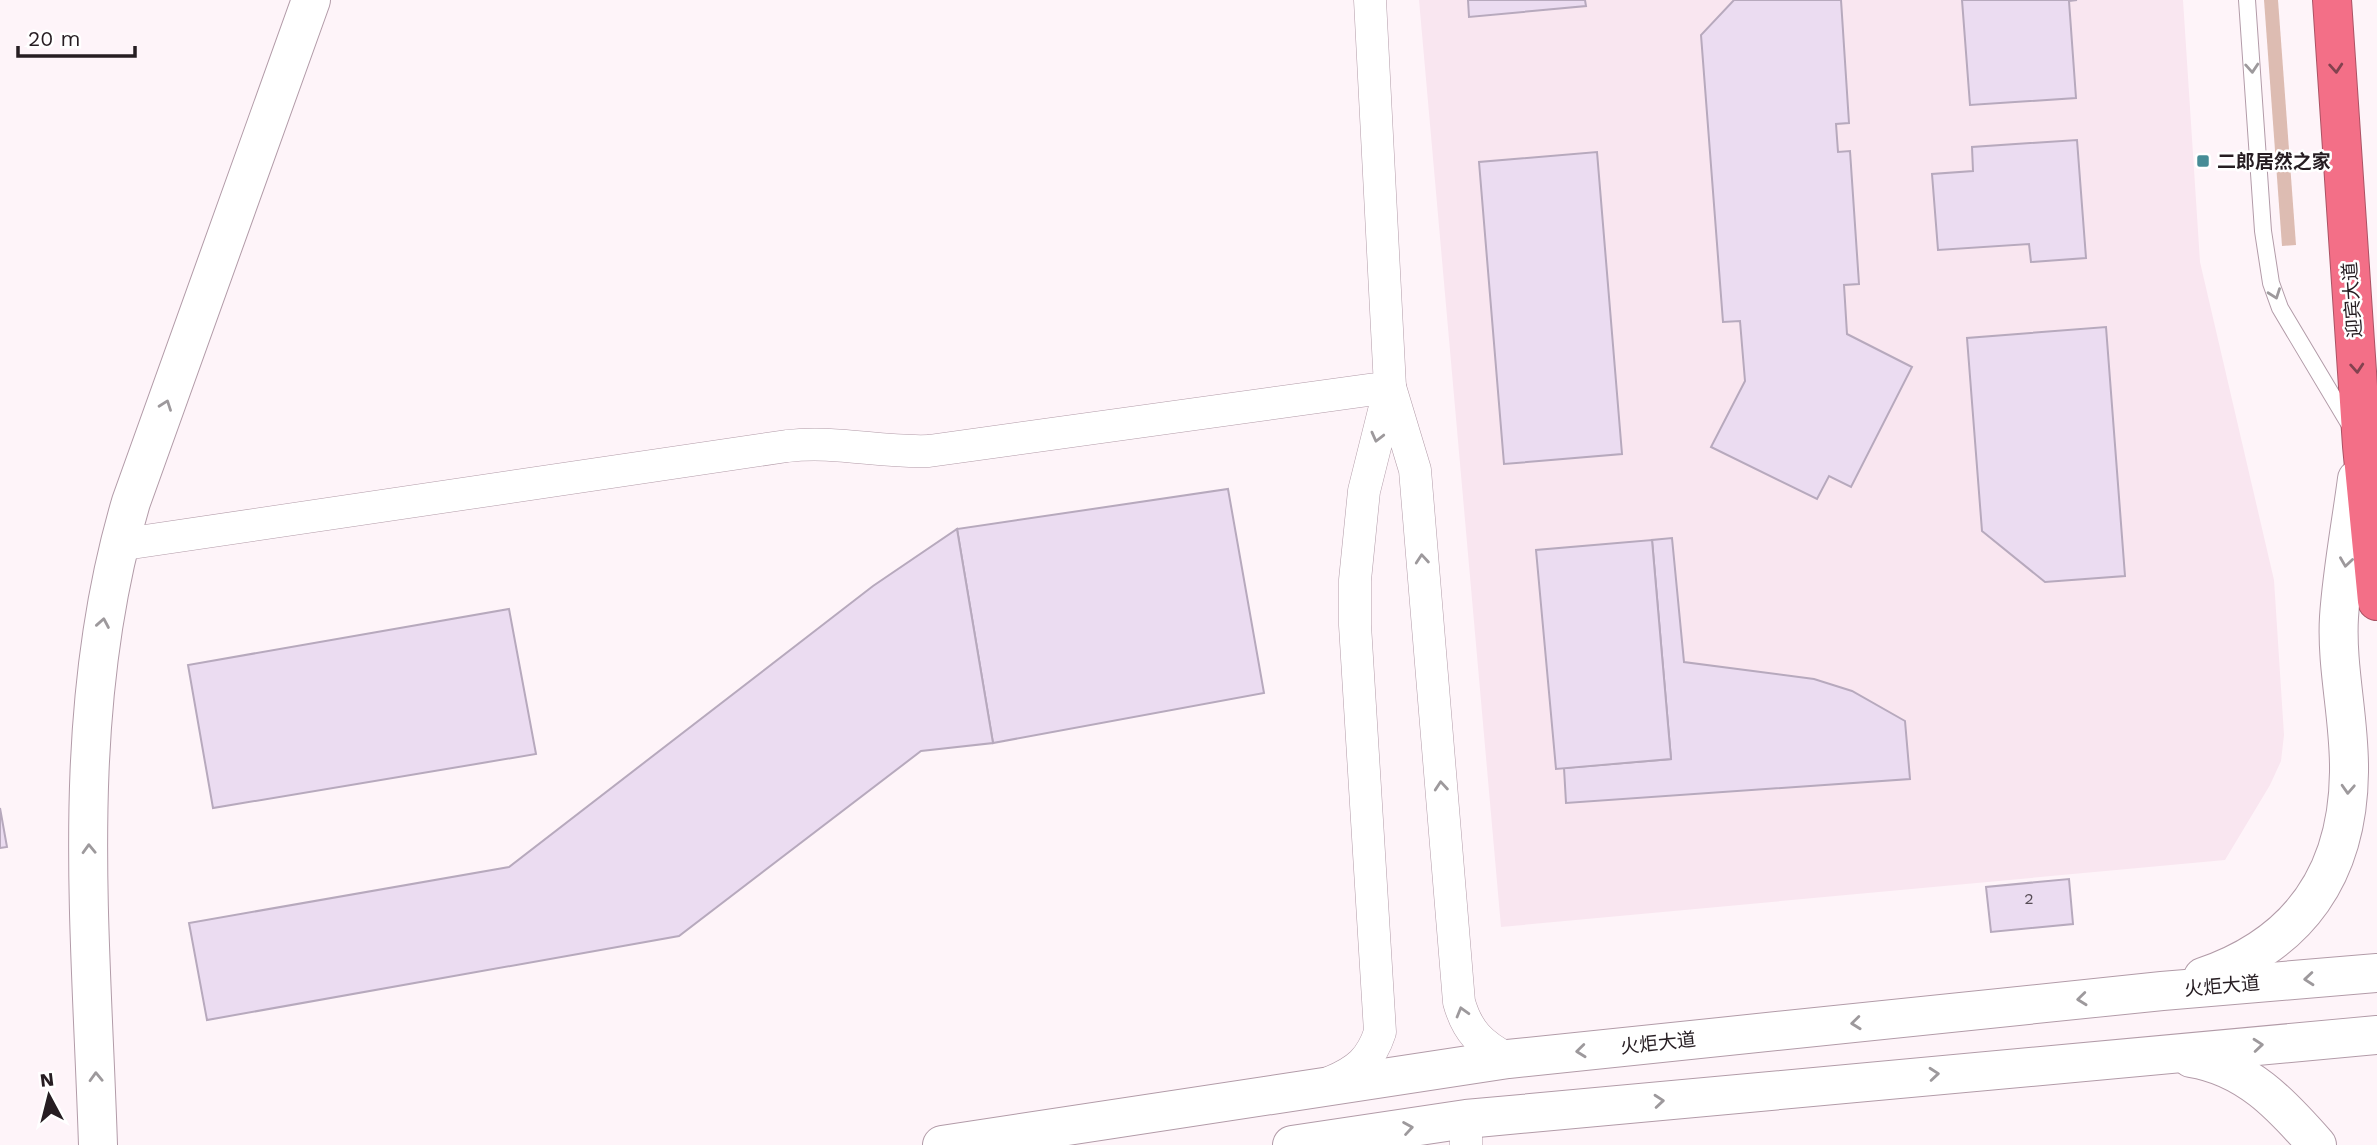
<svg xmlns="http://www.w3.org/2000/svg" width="2377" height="1145" font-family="'Work Sans','Noto Sans SC',sans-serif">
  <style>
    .built { fill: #f9e6f0 }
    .green { fill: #ddbcb2 }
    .building { fill: #ebdcf1; stroke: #b7a9bd; stroke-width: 2 }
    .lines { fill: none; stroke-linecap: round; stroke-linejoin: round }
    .lane-casing { stroke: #b29ba8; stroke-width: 18 }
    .street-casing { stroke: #b29ba8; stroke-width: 33 }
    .secondary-casing { stroke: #b29ba8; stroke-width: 40 }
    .highway-casing { stroke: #ab5264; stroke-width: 40 }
    .lane { stroke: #fff; stroke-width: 16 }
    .street { stroke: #fff; stroke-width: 32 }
    .secondary { stroke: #fff; stroke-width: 38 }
    .highway { stroke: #f36f87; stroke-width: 38 }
    .oneway { stroke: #9d999c }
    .oneway2 { stroke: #82424f }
    .poi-dot { fill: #468c96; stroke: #fff; stroke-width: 2.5 }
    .labels { text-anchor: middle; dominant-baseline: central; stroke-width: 5; stroke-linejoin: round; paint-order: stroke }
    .number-label { font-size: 16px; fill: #574d56 }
    .poi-label { font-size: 19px; font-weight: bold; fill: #261d22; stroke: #fff; text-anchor: start }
    .street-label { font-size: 19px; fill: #261d22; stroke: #fff }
  </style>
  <rect width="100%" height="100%" fill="#fef4f9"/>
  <!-- built -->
  <path class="built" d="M1419,0H2183L2200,262L2274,580L2284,735L2281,761L2270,785L2225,860L1501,927Z"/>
  <!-- green -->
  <path class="green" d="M2264,0H2278L2296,245L2282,246Z"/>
  <!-- building -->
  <g class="building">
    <path d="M1468,0H1585L1586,6L1469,17Z"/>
    <path d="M1734,0H1841L1849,123L1836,124L1838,152L1850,151L1859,284L1844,285L1847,334L1912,367L1851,487L1829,476L1817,499L1711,447L1745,381L1740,321L1723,322L1701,35Z"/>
    <path d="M1962,0H2077L2069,1L2076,98L1970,105Z"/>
    <path d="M2077,140L2086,258L2031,262L2029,244L1938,250L1932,174L1973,171L1972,147Z"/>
    <path d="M1597,152L1622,454L1504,464L1479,162Z"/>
    <path d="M2106,327L2125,576L2045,582L1982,531L1967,338Z"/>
    <path d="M1228,489L1264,693L993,743L957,529Z"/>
    <path d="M957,529L993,743L921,751L679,936L207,1020L189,923L509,867L873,586Z"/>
    <path d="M1672,538L1684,662L1814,679L1852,691L1905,721L1910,779L1566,803L1564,768L1671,759L1652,540Z"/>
    <path d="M1652,540L1671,759L1556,769L1536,550Z"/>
    <path d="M509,609L536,754L213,808L188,665Z"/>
    <path d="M0,808L7,847L0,848Z"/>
    <path d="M2069,879L2073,924L1991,932L1986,887Z"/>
  </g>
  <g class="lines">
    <defs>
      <path id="lane" d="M2247,0L2263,231L2271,283L2280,308L2351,427"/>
      <g id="street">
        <path d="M118,545L787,446C835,440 880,453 929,451L1390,387L1370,0"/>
        <path d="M1331,1082C1357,1071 1371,1060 1380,1032L1355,625V580L1364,491L1390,387L1415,470L1459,1002C1467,1031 1481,1045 1508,1059"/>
        <path d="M1466,1145V1119"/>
      </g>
      <g id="secondary">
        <path d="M2203,977C2300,944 2348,873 2349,772C2350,720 2336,668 2339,617C2342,571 2351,525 2357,479"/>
        <path d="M2191,1058C2247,1067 2281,1104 2317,1145"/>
        <path d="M98,1145C91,928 68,714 131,502L311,0"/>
        <path d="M942,1145L1508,1059L2162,991L2377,973"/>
        <path d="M1292,1145L1466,1119L2377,1035"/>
      </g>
      <path id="highway" d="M2332,0L2362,446L2377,601"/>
    </defs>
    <!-- lane casing -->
    <use href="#lane" class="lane-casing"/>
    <!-- street casing -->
    <use href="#street" class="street-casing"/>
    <!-- secondary casing -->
    <use href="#secondary" class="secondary-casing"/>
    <!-- highway casing -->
    <use href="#highway" class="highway-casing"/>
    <!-- lane -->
    <use href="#lane" class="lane"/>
    <!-- street -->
    <use href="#street" class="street"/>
    <!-- secondary -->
    <use href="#secondary" class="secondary"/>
    <!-- highway -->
    <use href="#highway" class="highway"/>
  </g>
  <!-- one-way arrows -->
  <defs><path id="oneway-chevron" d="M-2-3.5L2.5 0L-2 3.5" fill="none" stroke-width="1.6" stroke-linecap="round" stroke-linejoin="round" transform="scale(1.75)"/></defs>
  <g class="oneway">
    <use href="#oneway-chevron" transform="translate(2252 68) rotate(86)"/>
    <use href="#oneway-chevron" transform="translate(2275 294) rotate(70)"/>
    <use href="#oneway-chevron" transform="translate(166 405) rotate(-70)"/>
    <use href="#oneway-chevron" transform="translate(1377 437) rotate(104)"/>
    <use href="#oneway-chevron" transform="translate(1422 559) rotate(-95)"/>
    <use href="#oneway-chevron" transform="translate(2346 562) rotate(98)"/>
    <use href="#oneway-chevron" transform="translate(103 623) rotate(-80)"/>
    <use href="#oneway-chevron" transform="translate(1441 786) rotate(-95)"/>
    <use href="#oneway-chevron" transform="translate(2348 789) rotate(93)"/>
    <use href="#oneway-chevron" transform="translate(89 849) rotate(-92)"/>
    <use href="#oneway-chevron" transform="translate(2309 979) rotate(175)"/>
    <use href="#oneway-chevron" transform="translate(2082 999) rotate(174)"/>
    <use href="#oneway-chevron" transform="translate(1462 1012) rotate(-106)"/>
    <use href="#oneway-chevron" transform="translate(1856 1023) rotate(174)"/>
    <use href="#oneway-chevron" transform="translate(2258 1045) rotate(-5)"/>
    <use href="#oneway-chevron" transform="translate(1581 1051) rotate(174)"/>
    <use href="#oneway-chevron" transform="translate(1934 1074) rotate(-5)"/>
    <use href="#oneway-chevron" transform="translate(96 1077) rotate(-92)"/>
    <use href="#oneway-chevron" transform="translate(1659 1101) rotate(-5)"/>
    <use href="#oneway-chevron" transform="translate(1408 1128) rotate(-9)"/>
  </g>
  <g class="oneway2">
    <use href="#oneway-chevron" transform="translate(2336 68) rotate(86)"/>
    <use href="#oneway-chevron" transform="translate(2357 368) rotate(86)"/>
  </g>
  <!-- markers -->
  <rect class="poi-dot" x="2196" y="154" width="14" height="14" rx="3.5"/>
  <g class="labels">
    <!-- number labels -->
    <g class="number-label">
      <text x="2029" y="898">2</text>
    </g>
    <!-- poi labels -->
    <g class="poi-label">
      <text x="2217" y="161">二郎居然之家</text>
    </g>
    <!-- street labels -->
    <g class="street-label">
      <text transform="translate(2352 300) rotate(-94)">迎宾大道</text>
      <text transform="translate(2222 986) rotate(-5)">火炬大道</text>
      <text transform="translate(1658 1043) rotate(-6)">火炬大道</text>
    </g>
  </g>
  <!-- north arrow -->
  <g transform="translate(49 1096) rotate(353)" stroke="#ffffff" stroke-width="5" paint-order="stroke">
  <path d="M0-5L12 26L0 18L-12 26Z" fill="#261d22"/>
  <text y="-10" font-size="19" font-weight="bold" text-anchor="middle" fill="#261d22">N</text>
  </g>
  <!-- scale -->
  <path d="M18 46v10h117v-10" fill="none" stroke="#261d22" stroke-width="3.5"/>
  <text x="28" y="46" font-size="21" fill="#261d22" stroke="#ffffff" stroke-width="5" paint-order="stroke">20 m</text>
</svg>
